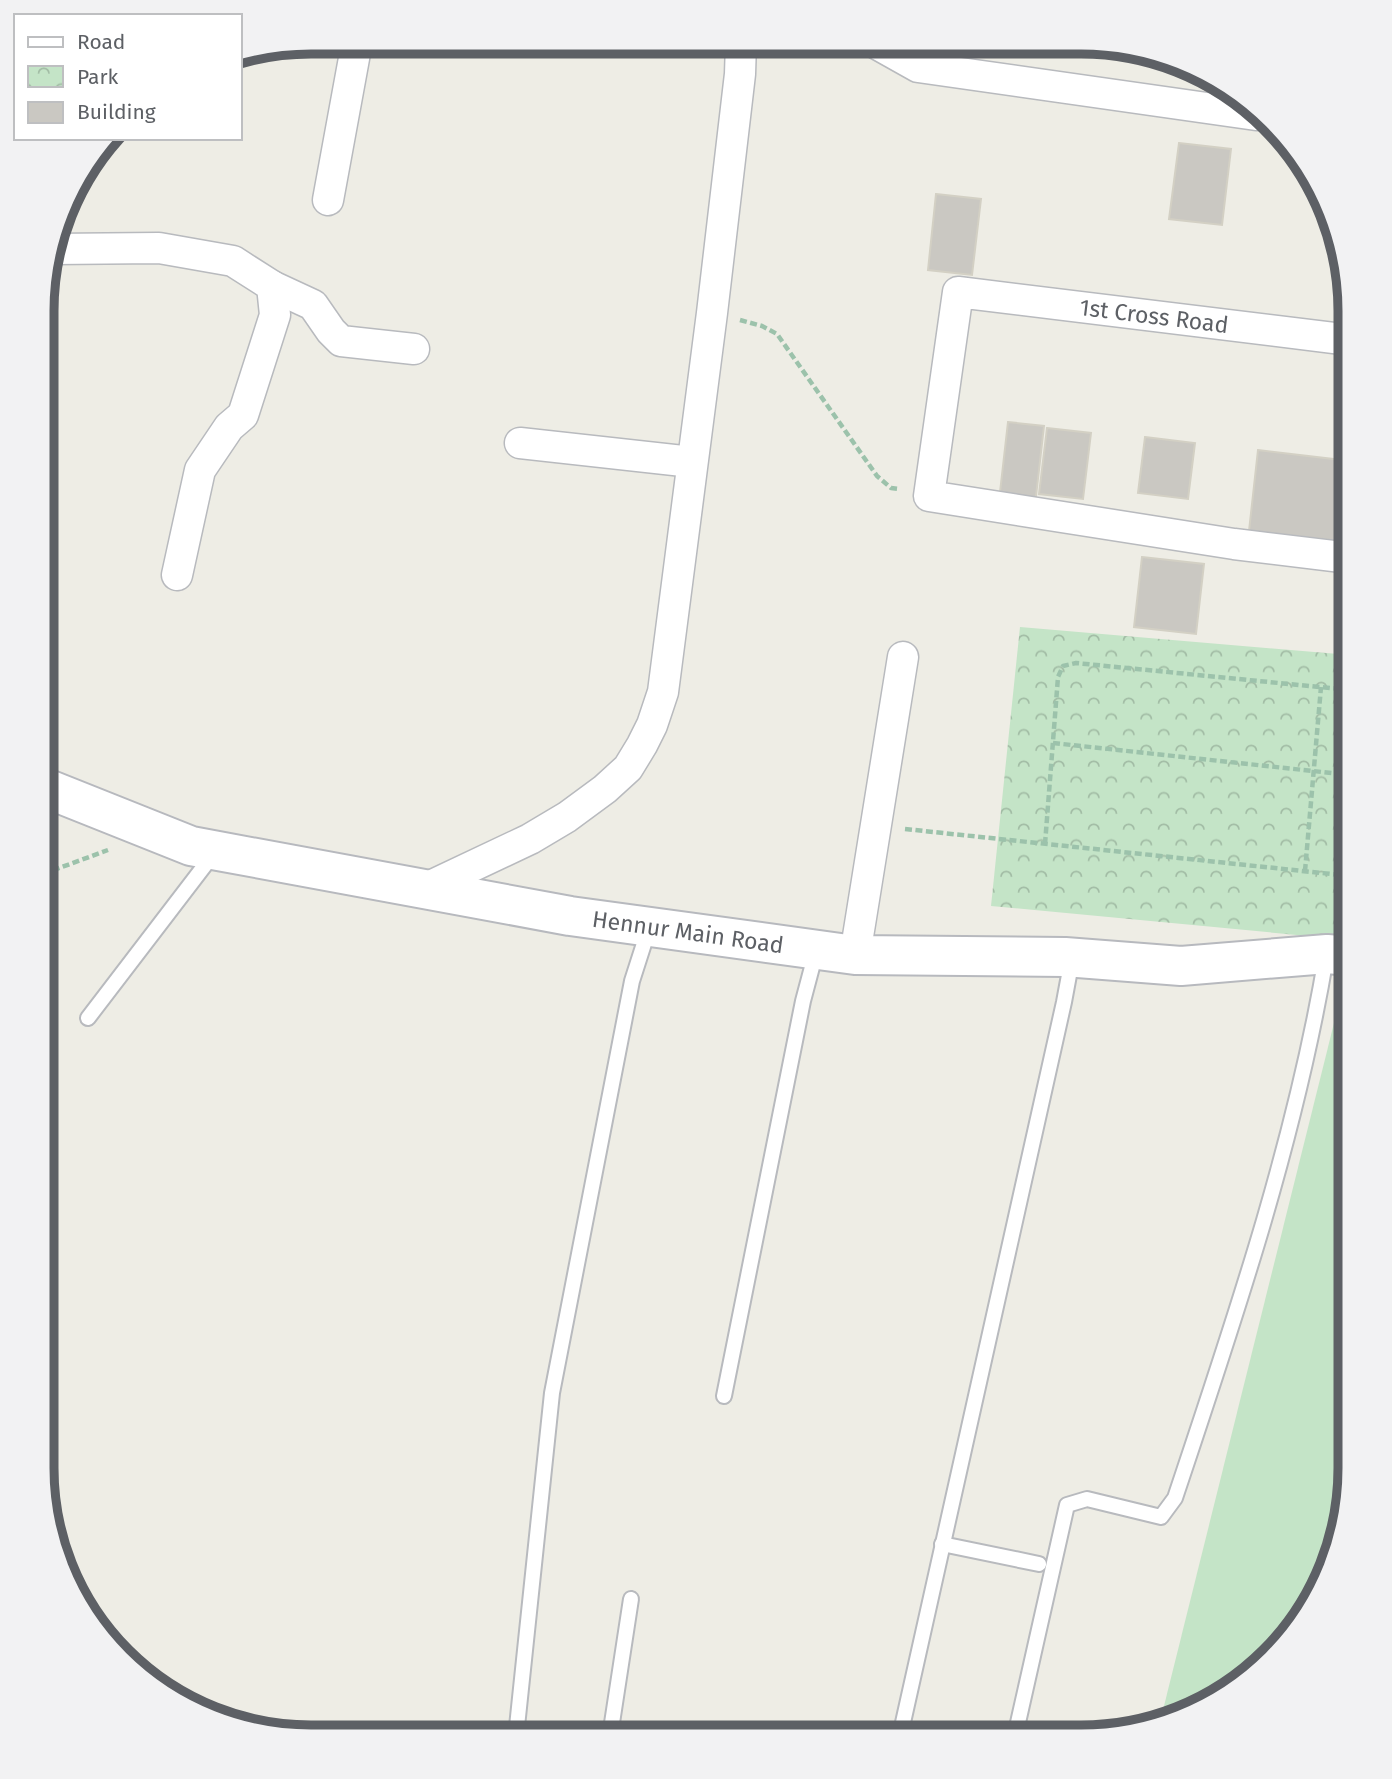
<svg xmlns="http://www.w3.org/2000/svg" width="1392" height="1779" font-family="'Fira Sans',sans-serif">
  <style>
    .grass { fill: #c4e4c7 }
    .park { fill: url(#park-crowns) }
    .building { fill: #cac8c2; stroke: #d3d0c4; stroke-width: 2 }
    .lines { fill: none; stroke-linecap: round; stroke-linejoin: round }
    .service-casing { stroke: #b8babe; stroke-width: 18 }
    .minor-casing { stroke: #b8babe; stroke-width: 33 }
    .secondary-casing { stroke: #b7b9be; stroke-width: 42 }
    .path { stroke: #9cc2ab; stroke-width: 4.5; stroke-dasharray: 7 3.5; stroke-linecap: butt }
    .service { stroke: #fff; stroke-width: 14 }
    .minor { stroke: #fff; stroke-width: 30 }
    .secondary { stroke: #fff; stroke-width: 38 }
    .labels { text-anchor: middle; dominant-baseline: central; stroke-width: 5; stroke-linejoin: round; paint-order: stroke }
    .street-label { font-size: 23px; fill: #5d6065; stroke: #fff }
    .rim { fill: none; stroke: #5d6065; stroke-width: 9 }
  </style>
  <defs>
    <pattern id="park-crowns" width="20" height="18" patternUnits="userSpaceOnUse" patternTransform="scale(1.75)"><rect width="20" height="18" fill="#c4e4c7"/><path d="M2 6a3 3 0 1 1 6 0M12 15a3 3 0 1 1 6 0" fill="none" stroke="#a2bca5"/></pattern>
  </defs>
  <rect width="100%" height="100%" fill="#eeede5"/>
  <!-- grass -->
  <path class="grass" d="M1335,1019L1350,1020L1349,1485L1314,1603L1271,1658L1215,1701L1161,1718Z"/>
  <!-- park -->
  <path class="park" d="M1020,627L1350,655V940L991,906Z"/>
  <!-- building -->
  <g class="building">
    <path d="M1179,143L1231,149L1222,225L1169,219Z"/>
    <path d="M936,194L981,199L972,275L928,270Z"/>
    <path d="M1008,422L1044,426L1035,505L999,501Z"/>
    <path d="M1047,428L1091,433L1083,499L1039,494Z"/>
    <path d="M1145,437L1195,443L1188,499L1138,493Z"/>
    <path d="M1258,450L1350,461V542L1249,531Z"/>
    <path d="M1142,557L1204,564L1196,634L1134,627Z"/>
  </g>
  <g class="lines">
    <defs>
      <g id="service">
        <path d="M88,1018L215,852"/>
        <path d="M724,1396L803,1001L816,952"/>
        <path d="M942,1544L1039,1564"/>
        <path d="M516,1736L552,1393L632,981L649,928"/>
        <path d="M610,1736L631,1599"/>
        <path d="M900,1736L1064,1002L1072,959"/>
        <path d="M1015,1736L1067,1505L1087,1499L1161,1517L1175,1498C1234,1321 1295,1142 1326,957"/>
      </g>
      <g id="minor">
        <path d="M877,44L918,67L1256,115"/>
        <path d="M328,200L357,42"/>
        <path d="M53,249L159,248L233,261L272,286L275,315L243,415L229,427L200,470L177,575"/>
        <path d="M272,286L313,305L331,331L341,341L414,349"/>
        <path d="M520,443L692,462"/>
        <path d="M1350,558L1234,544L929,496L958,292L1350,340"/>
        <path d="M422,890L530,839L567,817L605,789L628,768L642,745L652,725L663,692L712,313L740,74L741,43"/>
        <path d="M855,955L903,657"/>
      </g>
      <path id="secondary" d="M43,787L191,846L570,916L855,955L1065,957L1181,966L1327,954L1350,956"/>
    </defs>
    <!-- service casing -->
    <use href="#service" class="service-casing"/>
    <!-- minor casing -->
    <use href="#minor" class="minor-casing"/>
    <!-- secondary casing -->
    <use href="#secondary" class="secondary-casing"/>
    <!-- path -->
    <g class="path">
      <path d="M740,320L762,326L777,334L877,476L891,488L899,489"/>
      <path d="M1053,743L1350,775"/>
      <path d="M905,829L1350,876"/>
      <path d="M1045,844L1058,677L1063,666L1076,663L1350,690"/>
      <path d="M1305,871L1321,687"/>
      <path d="M43,874L108,850"/>
    </g>
    <!-- service -->
    <use href="#service" class="service"/>
    <!-- minor -->
    <use href="#minor" class="minor"/>
    <!-- secondary -->
    <use href="#secondary" class="secondary"/>
  </g>
  <g class="labels">
    <!-- street labels -->
    <g class="street-label">
      <text transform="translate(1154 316) rotate(7)">1st Cross Road</text>
      <text transform="translate(688 932) rotate(8)">Hennur Main Road</text>
    </g>
  </g>
  <!-- crop -->
  <path d="M0 0H1392V1779H0ZM311 54H1081A257 257 0 0 1 1338 311V1468A257 257 0 0 1 1081 1725H311A257 257 0 0 1 54 1468V311A257 257 0 0 1 311 54Z" fill="#f2f2f3" fill-rule="evenodd"/>
  <path class="rim" d="M311 54H1081A257 257 0 0 1 1338 311V1468A257 257 0 0 1 1081 1725H311A257 257 0 0 1 54 1468V311A257 257 0 0 1 311 54Z"/>
  <!-- legend -->
  <rect x="14" y="14" width="228" height="126" fill="#ffffff" stroke="#bebfc1" stroke-width="2"/>
  <rect x="28" y="37" width="35" height="10" fill="#ffffff" stroke="#bebfc1" stroke-width="2"/>
  <text x="77" y="49" font-size="21" fill="#5d6065">Road</text>
  <rect x="28" y="66" width="35" height="21" fill="url(#park-crowns)" stroke="#bebfc1" stroke-width="2"/>
  <text x="77" y="84" font-size="21" fill="#5d6065">Park</text>
  <rect x="28" y="102" width="35" height="21" fill="#cac8c2" stroke="#bebfc1" stroke-width="2"/>
  <text x="77" y="119" font-size="21" fill="#5d6065">Building</text>
</svg>
